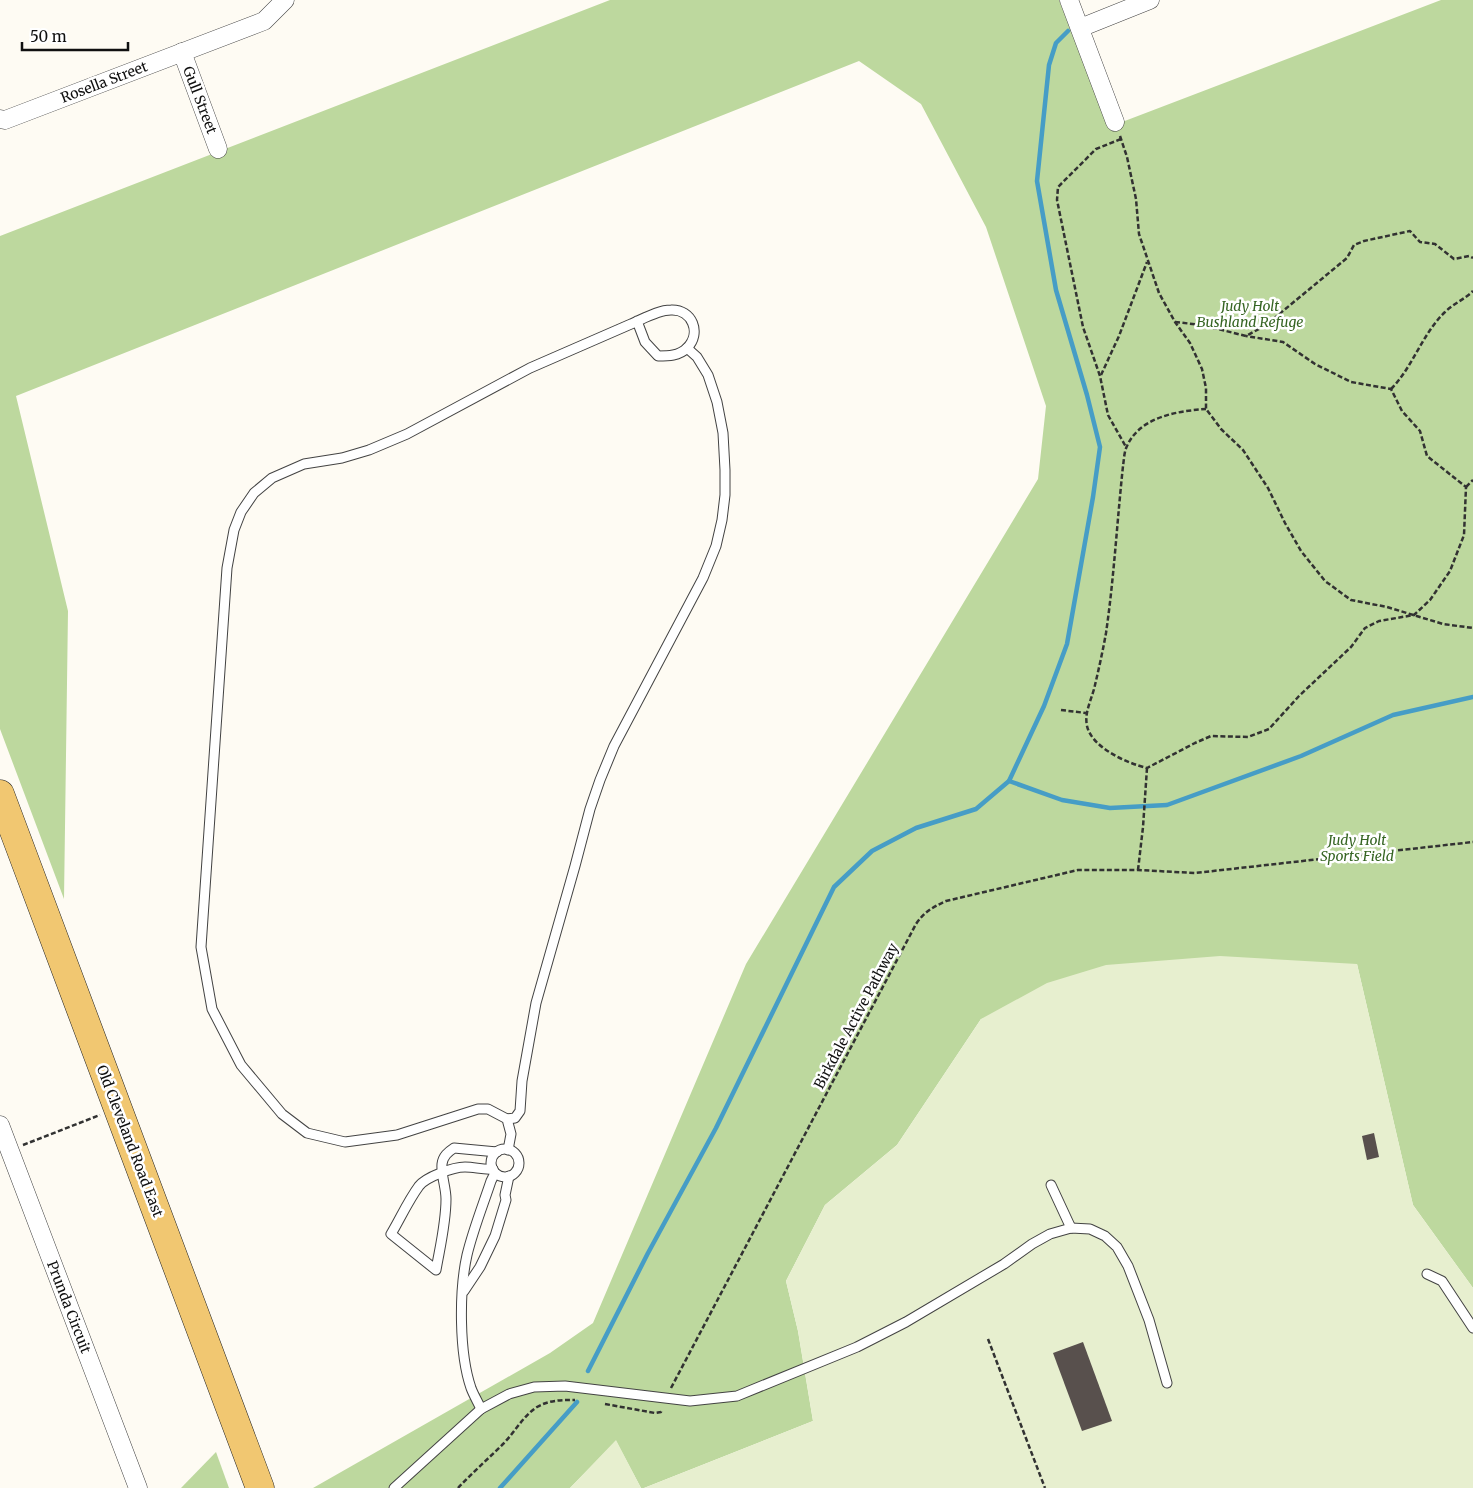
<svg xmlns="http://www.w3.org/2000/svg" width="1473" height="1488" font-family="Merriweather,serif">
  <style>
    .forest { fill: #bdd89e }
    .pitch { fill: #e7efcf }
    .lines { fill: none; stroke-linecap: round; stroke-linejoin: round }
    .stream { stroke: #469dc6; stroke-width: 4.5 }
    .building { fill: #58504d }
    .service-casing { stroke: #434343; stroke-width: 11 }
    .minor-casing { stroke: #434343; stroke-width: 19 }
    .primary-casing { stroke: #212121; stroke-width: 29 }
    .path { stroke: #323232; stroke-width: 2.5; stroke-dasharray: 5 2.5; stroke-linecap: butt }
    .service { stroke: #fff; stroke-width: 9 }
    .minor { stroke: #fff; stroke-width: 18 }
    .primary { stroke: #f1c771; stroke-width: 28 }
    .labels { text-anchor: middle; dominant-baseline: central; stroke-width: 5; stroke-linejoin: round; paint-order: stroke }
    .street-label { font-size: 14px; fill: #101010; stroke: #fff }
    .park-label { font-size: 14px; font-style: italic; fill: #366523; stroke: #fff }
  </style>
  <rect width="100%" height="100%" fill="#fefbf3"/>
  <!-- forest -->
  <g class="forest">
    <path d="M610,0H1059L1109,127L1441,0H1473V1288L1413,1205L1357,964L981,1019L897,1145L825,1205L786,1281L798,1331L813,1421L644,1488H641L616,1441L570,1488H313L550,1353L593,1323L746,964L1038,479L1046,406L986,227L921,104L859,61L16,396L68,611L64,899L0,729V236Z"/>
    <path d="M216,1452L229,1488H181Z"/>
  </g>
  <!-- pitch -->
  <g class="pitch">
    <path d="M1220,956L1357,964L1413,1205L1473,1288V1488H644L813,1421L798,1331L786,1281L825,1205L897,1145L981,1019L1047,983L1106,965Z"/>
    <path d="M616,1440L641,1488H570Z"/>
  </g>
  <g class="lines">
    <!-- stream -->
    <g class="stream">
      <path d="M1009,781L1062,800L1110,808L1167,805L1301,756L1393,715L1473,697"/>
      <path d="M588,1371L648,1253L716,1128L834,887L872,851L916,828L976,809L1009,781L1044,706L1067,644L1093,497L1100,447L1087,395L1056,290L1037,181L1049,65L1056,43L1068,31"/>
      <path d="M500,1488L577,1402"/>
    </g>
  </g>
  <!-- building -->
  <g class="building">
    <path d="M1374,1133L1379,1157L1367,1160L1362,1136Z"/>
    <path d="M1083,1342L1112,1421L1082,1431L1053,1353Z"/>
  </g>
  <g class="lines">
    <defs>
      <g id="service">
        <path d="M507,1119L515,1118L520,1111L522,1081L536,1003L575,866L590,809L600,780L614,746L703,578L716,546L722,520L725,495V470L723,433L717,402L708,375L697,357L687,348"/>
        <circle cx="505" cy="1163" r="14"/>
        <path d="M508,1150L511,1134L507,1119L488,1109H478L397,1135L345,1142L307,1133L282,1114L241,1065L212,1009L201,947L227,568L234,530L241,512L254,493L272,478L304,464L342,458L369,450L407,434L530,368L631,324C643,319 658,310 671,310C692,309 702,333 687,348C679,356 668,356 658,356L645,342L637,321"/>
        <path d="M493,1169C483,1170 475,1167 465,1167C453,1167 426,1177 419,1186C408,1201 400,1219 391,1234L436,1270C440,1247 446,1223 446,1199C446,1187 441,1176 442,1164C443,1156 448,1152 454,1148L497,1152"/>
        <path d="M1051,1185L1071,1228"/>
        <path d="M1427,1274L1442,1281L1473,1328"/>
        <path d="M464,1291L480,1267L495,1236L506,1200L505,1195L509,1176"/>
        <path d="M481,1409C478,1402 474,1396 471,1388C459,1353 459,1291 467,1255C473,1230 483,1205 491,1181L495,1173"/>
        <path d="M394,1488L481,1409L509,1394L534,1387L565,1386L690,1401L737,1396L857,1347L906,1322L1004,1264L1032,1244L1050,1234L1071,1228L1090,1229L1105,1236L1117,1247L1128,1266L1149,1320L1167,1383"/>
      </g>
      <g id="minor">
        <path d="M1069,0L1115,122"/>
        <path d="M1080,28L1150,0"/>
        <path d="M182,52L218,149"/>
        <path d="M0,119L5,120L264,21L285,0"/>
        <path d="M0,1125L138,1488"/>
      </g>
      <path id="primary" d="M0,794L260,1488"/>
    </defs>
    <!-- service casing -->
    <use href="#service" class="service-casing"/>
    <!-- minor casing -->
    <use href="#minor" class="minor-casing"/>
    <!-- primary casing -->
    <use href="#primary" class="primary-casing"/>
    <!-- path -->
    <g class="path">
      <path d="M1120,136L1127,157L1136,199L1139,234L1159,293L1175,322L1190,343L1202,369L1206,388V409L1221,429L1243,450L1268,488L1285,523L1301,551L1325,581L1351,600L1387,607L1443,624L1473,628"/>
      <path d="M1121,139L1096,149L1058,187L1057,200L1083,327L1100,376L1108,415L1126,447"/>
      <path d="M1175,322L1202,325L1246,336L1266,325L1347,258L1354,245L1364,241L1410,231L1420,242L1435,244L1454,259L1469,256L1473,258"/>
      <path d="M1101,375L1119,336L1147,262"/>
      <path d="M1391,389C1413,367 1422,334 1445,312C1453,304 1465,299 1473,291"/>
      <path d="M1206,409C1177,411 1140,417 1127,446C1124,452 1124,460 1123,466C1117,522 1114,578 1106,633C1103,650 1099,668 1095,685C1092,699 1084,712 1087,726C1092,748 1127,763 1147,768L1195,743L1211,736L1248,737L1269,729L1299,696L1351,647L1365,628L1379,621L1414,615L1430,600L1450,571L1464,535L1466,487L1427,456L1420,431L1402,411L1391,389L1351,382L1315,364L1283,342L1246,336"/>
      <path d="M1466,487L1473,480"/>
      <path d="M1061,710L1086,713"/>
      <path d="M1138,870L1143,827L1147,768"/>
      <path d="M23,1145L100,1115"/>
      <path d="M988,1339L1045,1488"/>
      <path d="M671,1388L916,924C924,912 933,907 946,901L1078,870H1138L1195,873L1473,842"/>
      <path d="M605,1404L655,1413L661,1412V1409"/>
      <path d="M458,1488C472,1473 488,1459 503,1444C515,1432 523,1416 537,1407C549,1400 561,1400 575,1400"/>
    </g>
    <!-- service -->
    <use href="#service" class="service"/>
    <!-- minor -->
    <use href="#minor" class="minor"/>
    <!-- primary -->
    <use href="#primary" class="primary"/>
  </g>
  <g class="labels">
    <!-- street labels -->
    <g class="street-label">
      <text transform="translate(104 82) rotate(-21)">Rosella Street</text>
      <text transform="translate(200 100) rotate(69)">Gull Street</text>
      <text transform="translate(856 1016) rotate(-62)">Birkdale Active Pathway</text>
      <text transform="translate(130 1141) rotate(69)">Old Cleveland Road East</text>
      <text transform="translate(69 1307) rotate(69)">Prunda Circuit</text>
    </g>
    <!-- park labels -->
    <g class="park-label">
      <text x="1250" y="306">Judy Holt<tspan x="1250" dy="16">Bushland Refuge</tspan></text>
      <text x="1357" y="840">Judy Holt<tspan x="1357" dy="16">Sports Field</tspan></text>
    </g>
  </g>
  <!-- scale -->
  <path d="M22 42v8h106v-8" fill="none" stroke="#101010" stroke-width="2.5"/>
  <text x="30" y="42" font-size="15" fill="#101010" stroke="#ffffff" stroke-width="4" paint-order="stroke">50 m</text>
</svg>
